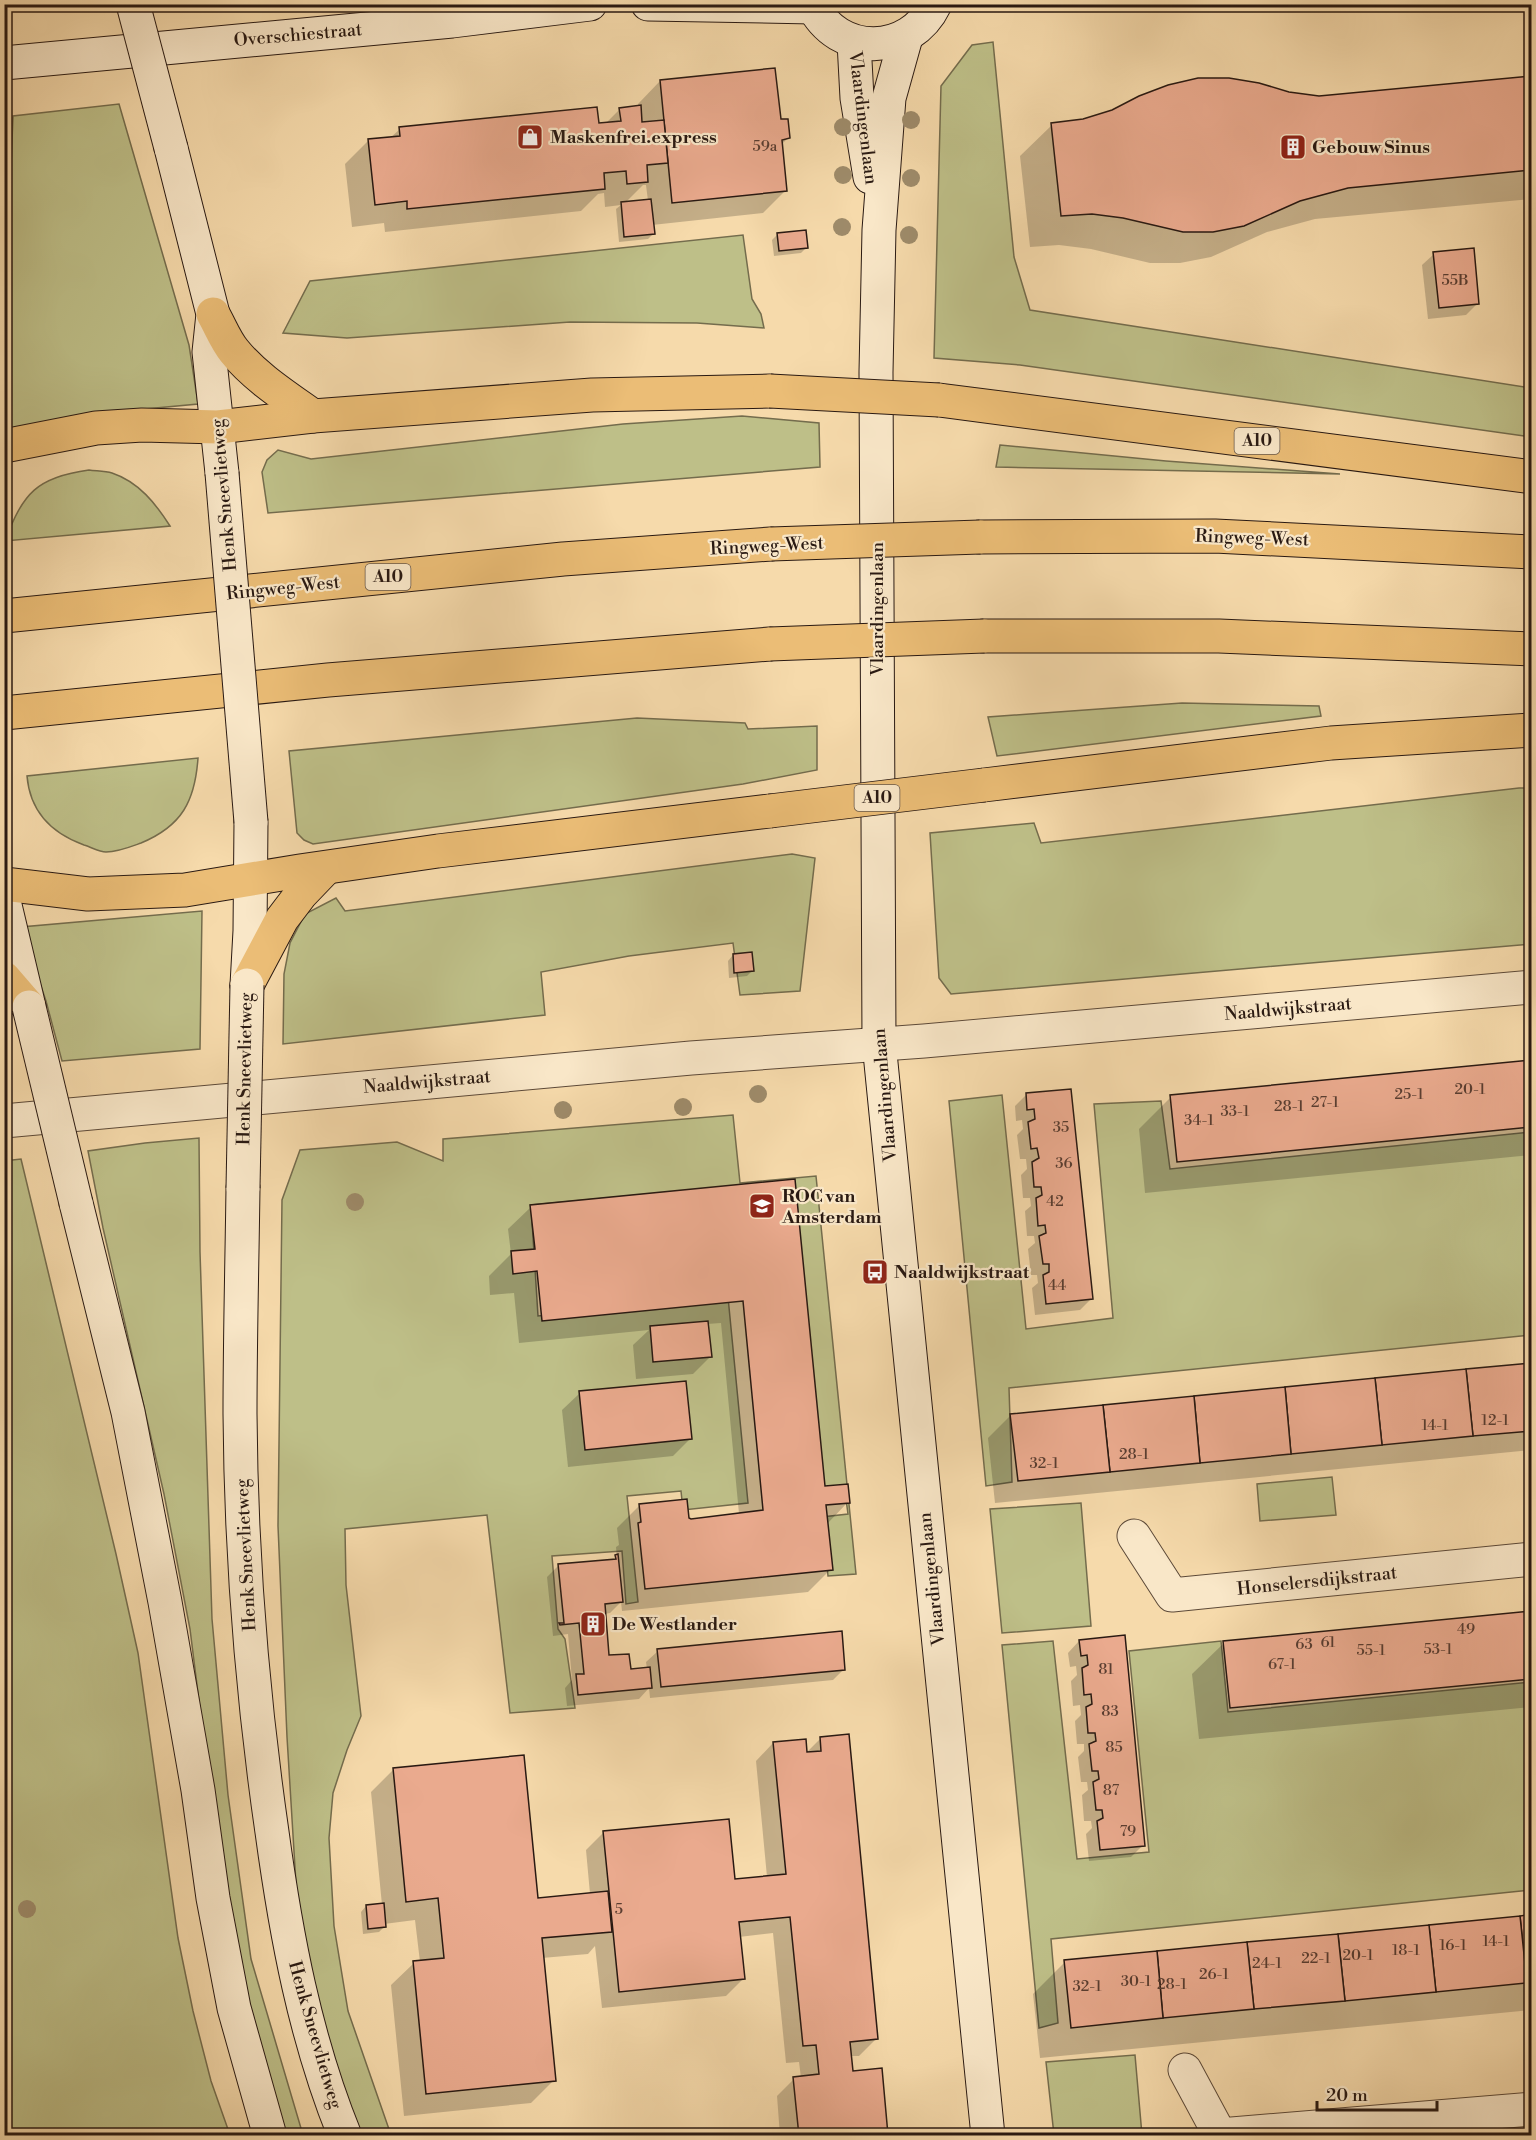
<svg xmlns="http://www.w3.org/2000/svg" width="1536" height="2140" font-family="'Libre Bodoni',serif">
  <style>
    .green { fill: #bebf88; stroke: #746c4d; stroke-width: 1.5 }
    .shadow { fill: #0003; fill-rule: evenodd }
    .building { fill: #eaaa8e; stroke: #291912; stroke-width: 1.5 }
    .lines { fill: none; stroke-linecap: round; stroke-linejoin: round }
    .street-casing { stroke: #5c4938; stroke-width: 35 }
    .secondary-casing { stroke: #291912; stroke-width: 35 }
    .highway-casing { stroke: #291912; stroke-width: 35 }
    .street { stroke: #f9e7c8; stroke-width: 33 }
    .secondary { stroke: #f9e7c8; stroke-width: 33 }
    .highway { stroke: #ebbd76; stroke-width: 33 }
    .secondary-bridge-casing { stroke: #291912; stroke-width: 35; stroke-linecap: butt }
    .highway-bridge-casing { stroke: #291912; stroke-width: 35; stroke-linecap: butt }
    .secondary-bridge { stroke: #f9e7c8; stroke-width: 33 }
    .highway-bridge { stroke: #ebbd76; stroke-width: 33 }
    .tree { fill: #9e8b6a }
    .labels { text-anchor: middle; dominant-baseline: central; stroke-width: 4.5; stroke-linejoin: round; paint-order: stroke }
    .number-label { font-size: 15px; fill: #593d31 }
    .shield { fill: #f9e7c8; stroke: #675749; stroke-width: 1.5 }
    .shield-label { font-size: 16px; font-weight: bold; fill: #291912 }
    .street-label { font-size: 18px; fill: #291912; stroke: #f9e7c8 }
    .poi-label { font-size: 18px; font-weight: bold; fill: #291912; stroke: #f9e7c8; text-anchor: start }
  </style>
  <rect width="100%" height="100%" fill="#f6daab"/>
  <filter id="stains"><feTurbulence type="fractalNoise" baseFrequency=".00333" numOctaves="4"/><feColorMatrix values="0 0 0 0 .2 0 0 0 0 .09 0 0 0 0 .02 0 0 0 .5 -.17"/></filter>
  <radialGradient id="worn" r=".72"><stop offset=".6" stop-color="#630" stop-opacity="0"/><stop offset="1" stop-color="#630" stop-opacity=".3"/></radialGradient>
  <!-- green -->
  <g class="green">
    <path d="M993,42L1014,257L1030,310L1531,388V437L1020,365L934,358L941,86L972,45Z"/>
    <path d="M119,104L189,345L198,404L81,415L5,432V314L13,116Z"/>
    <path d="M743,235L752,299L761,314L764,328L697,323L570,322L347,338L283,333L310,281Z"/>
    <path d="M742,416L819,423L820,467L268,513L262,472L267,460L278,450L311,459L623,424Z"/>
    <path d="M1000,445L1166,461L1340,474L996,467Z"/>
    <path d="M89,470C96,471 105,471 112,473C139,482 156,504 170,526L5,541C23,493 37,477 89,470Z"/>
    <path d="M1182,703L1319,706L1321,716L997,756L988,717Z"/>
    <path d="M637,718L745,723L748,729L817,726V770L743,784L313,844L304,840L297,833L289,751Z"/>
    <path d="M198,758C195,801 182,826 141,843C130,847 118,852 106,852C99,852 91,847 84,845C51,833 30,812 27,776Z"/>
    <path d="M1519,788H1531V944L951,994L939,978L930,833L1034,823L1041,843Z"/>
    <path d="M792,854L815,858L800,991L740,995L733,943L629,956L541,972L545,1015L283,1044L284,974L290,943L305,914L336,898L345,911Z"/>
    <path d="M202,911L200,1049L62,1061L46,1001L21,927Z"/>
    <path d="M1002,1095L1026,1329L1113,1318L1094,1104L1161,1101L1170,1169L1531,1132V1335L1009,1388L1012,1482L986,1486L949,1101Z"/>
    <path d="M733,1115L740,1183L816,1176L856,1574L828,1576L822,1517L848,1514L845,1492L820,1493L792,1181L531,1205L538,1316L728,1297L748,1503L683,1510L681,1491L627,1496L638,1602L626,1604L622,1551L552,1556L558,1629L565,1639L575,1708L510,1713L487,1515L345,1529L346,1585L361,1716L347,1750L333,1793L329,1838L334,1926L348,2011L391,2135H352L299,1933L287,1737L278,1526L282,1200L300,1150L397,1142L443,1161V1139Z"/>
    <path d="M199,1138L200,1252L212,1619L228,1795L251,1959L303,2135H286L230,1949L190,1629L164,1494L103,1228L88,1151L145,1143Z"/>
    <path d="M21,1159L116,1554L138,1653L178,1938L193,2011L211,2081L230,2135H5L4,1161Z"/>
    <path d="M1332,1477L1336,1515L1260,1521L1257,1484Z"/>
    <path d="M1081,1503L1091,1626L1002,1633L990,1509Z"/>
    <path d="M1053,1641L1077,1859L1149,1852L1129,1651L1221,1641L1228,1712L1531,1682V1890L1051,1939L1058,2023L1039,2028L1002,1645Z"/>
    <path d="M1135,2055L1142,2135H1054L1046,2062Z"/>
  </g>
  <!-- shadow -->
  <g class="shadow">
    <path d="M1532,77V199L1315,219L1267,232L1211,257L1180,263H1150L1091,249L1059,245L1030,247L1020,156L1052,125L1288,93L1319,97Z"/>
    <path d="M660,81L779,121L788,138L781,145L786,190L763,213L652,225L653,234L648,239L619,242L616,209L621,205L605,207L604,193L598,194L581,211L385,232L384,223L352,227L345,164L368,141L389,139L400,129L605,124L620,109L638,107V104ZM643,185H646L648,201L625,203Z"/>
    <path d="M778,234L806,248L801,253L774,256L772,240Z"/>
    <path d="M1434,254L1478,303L1466,315L1428,319L1422,265Z"/>
    <path d="M733,955L752,971L747,976L729,978L728,961Z"/>
    <path d="M1532,1061V1155L1145,1193L1139,1129L1171,1097Z"/>
    <path d="M1070,1091L1091,1299L1080,1310L1035,1315L1032,1288L1038,1283L1037,1275H1031L1028,1249L1035,1243L1034,1236H1027L1025,1211L1031,1206L1030,1198H1023L1021,1175L1027,1169L1026,1159H1020L1017,1135L1023,1129L1022,1120L1016,1121L1015,1106L1026,1095Z"/>
    <path d="M794,1181L823,1487L848,1502L827,1524L831,1569L808,1592L622,1611L621,1602L610,1613L604,1614L608,1657L630,1670L647,1669L646,1662L658,1651L844,1669L833,1680L650,1698L649,1688L639,1699L567,1706L565,1688L572,1680L568,1634L553,1636L547,1577L559,1565L617,1560L616,1547L619,1545L617,1528L639,1506L691,1520L739,1514L721,1323L707,1324L711,1356L693,1374L636,1379L633,1345L649,1330L519,1343L514,1293L490,1295L489,1276L511,1254L508,1229L531,1207Z"/>
    <path d="M1532,1364V1450L995,1503L988,1438L1011,1415Z"/>
    <path d="M580,1393L690,1439L673,1456L568,1467L562,1410Z"/>
    <path d="M1532,1613V1707L1199,1739L1192,1674L1224,1643Z"/>
    <path d="M1124,1637L1143,1845L1131,1857L1089,1861L1086,1834L1092,1828L1091,1821H1084L1082,1795L1088,1790L1087,1782H1081L1078,1757L1084,1751V1744H1077L1075,1721L1081,1715L1080,1705L1073,1706L1071,1681L1077,1675L1076,1666L1070,1667L1068,1653L1079,1641Z"/>
    <path d="M820,1739L877,2038L859,2056H850L852,2073L886,2136H780L777,2096L794,2079L801,2078L799,2062L786,2063L773,1933L739,1937L743,1979L726,1996L602,2008L595,1946L588,1954L542,1958L554,2080L531,2103L404,2116L391,1985L414,1963L420,1962L415,1920L384,1924V1927L379,1932L363,1934L361,1912L366,1906L382,1905L371,1792L393,1770L536,1900L590,1894L586,1850L603,1833L733,1880L767,1877L756,1761L773,1743L806,1753Z"/>
    <path d="M1532,1916V2010L1040,2058L1033,1994L1065,1962Z"/>
  </g>
  <!-- building -->
  <g class="building">
    <path d="M775,68L781,119H788L790,138L782,140L787,191L672,203L660,80Z"/>
    <path d="M1532,76V170L1348,188L1300,201L1244,226L1213,232H1183L1123,218L1092,214L1061,216L1051,123L1083,119L1112,110L1139,96L1168,85L1198,78H1229L1259,83L1289,92L1319,96Z"/>
    <path d="M641,105L642,122L664,120L668,163L647,165L648,182L627,184L626,171L604,173L605,189L407,209V201L375,205L368,139L400,136L399,127L597,107L599,123L621,121L619,108Z"/>
    <path d="M651,199L655,234L624,237L621,202Z"/>
    <path d="M806,230L808,248L779,251L777,233Z"/>
    <path d="M1474,248L1479,304L1439,308L1433,252Z"/>
    <path d="M752,952L754,971L734,973L733,954Z"/>
    <path d="M1532,1060V1127L1177,1162L1170,1095Z"/>
    <path d="M1071,1089L1093,1299L1046,1304L1043,1275L1049,1272V1264H1043L1039,1236L1046,1233L1045,1225L1038,1226L1036,1198L1042,1195L1041,1187H1034L1032,1162L1039,1158L1037,1148L1031,1149L1028,1122L1035,1119L1034,1109L1027,1110L1026,1093Z"/>
    <path d="M795,1179L825,1486L848,1484L850,1503L826,1505L833,1570L645,1589L638,1523L641,1522L639,1504L687,1499L689,1518L691,1519L763,1510L743,1301L542,1321L537,1271L513,1274L511,1251L535,1249L530,1205Z"/>
    <path d="M708,1321L712,1357L653,1362L650,1326Z"/>
    <path d="M1532,1363V1431L1473,1436L1466,1369Z"/>
    <path d="M1466,1369L1473,1436L1382,1445L1375,1378Z"/>
    <path d="M1375,1378L1382,1445L1291,1454L1285,1387Z"/>
    <path d="M686,1381L692,1439L585,1450L579,1391Z"/>
    <path d="M1285,1387L1291,1454L1200,1463L1194,1396Z"/>
    <path d="M1194,1396L1200,1463L1110,1472L1103,1405Z"/>
    <path d="M1103,1405L1110,1472L1018,1481L1010,1414Z"/>
    <path d="M618,1554L623,1602L605,1604L609,1655L629,1654L631,1669L650,1667L652,1688L578,1695L576,1674H584L579,1623L560,1625L559,1623H564L558,1564L616,1559L615,1555Z"/>
    <path d="M1532,1611V1679L1230,1708L1223,1641Z"/>
    <path d="M842,1631L845,1670L661,1687L657,1649Z"/>
    <path d="M1125,1635L1145,1846L1100,1850L1097,1821L1103,1818L1102,1810H1096L1093,1782L1099,1779L1098,1771H1092L1089,1744L1096,1741L1095,1733H1088L1086,1707L1092,1704L1091,1694L1084,1695L1082,1668L1088,1665L1087,1655L1081,1656L1079,1640Z"/>
    <path d="M849,1734L878,2039L850,2042L853,2071L882,2068L888,2135L799,2136L793,2077L819,2074L816,2045L803,2046L790,1917L739,1922L745,1979L619,1992L603,1831L729,1819L735,1879L786,1874L773,1742L806,1739L807,1752L821,1751L820,1737Z"/>
    <path d="M524,1755L538,1898L608,1891L612,1932L542,1938L556,2081L426,2094L413,1961L444,1958L438,1898L406,1902L393,1768Z"/>
    <path d="M384,1903L386,1927L368,1929L366,1905Z"/>
    <path d="M1532,1914V1982L1527,1983L1520,1916Z"/>
    <path d="M1520,1916L1527,1983L1436,1992L1429,1925Z"/>
    <path d="M1429,1925L1436,1992L1345,2001L1338,1934Z"/>
    <path d="M1338,1934L1345,2001L1254,2009L1247,1942Z"/>
    <path d="M1247,1942L1254,2009L1163,2018L1157,1951Z"/>
    <path d="M1157,1951L1163,2018L1071,2028L1064,1960Z"/>
  </g>
  <g class="lines">
    <defs>
      <g id="street">
        <path d="M4,1121L691,1058L924,1041L1532,987"/>
        <path d="M1134,1536L1172,1595L1532,1559"/>
        <path d="M1185,2070L1220,2135L1532,2109"/>
      </g>
      <g id="secondary">
        <path d="M648,4L813,7"/>
        <path d="M812,4C838,58 910,56 935,4"/>
        <path d="M906,37L889,98L879,230L876,372L879,1043L988,2136"/>
        <path d="M854,42L857,98L870,177"/>
        <path d="M4,63L452,21L590,4"/>
        <path d="M171,148L213,314L209,352L222,473"/>
        <path d="M4,901L29,1007"/>
        <path d="M247,985L250,931L251,822"/>
        <path d="M243,1188C242,1263 240,1339 240,1414C241,1554 252,1694 272,1832C286,1935 305,2038 345,2136"/>
        <path d="M76,1203L128,1412L165,1602L198,1790L213,1898L234,2008L270,2136"/>
      </g>
      <g id="highway">
        <path d="M213,314C220,326 225,340 234,351C255,377 285,396 313,416"/>
        <path d="M939,400L1532,477"/>
        <path d="M4,446L96,428L142,425L218,427L313,416L592,395L770,391"/>
        <path d="M980,537L1215,536L1532,552"/>
        <path d="M4,616L563,559L771,544"/>
        <path d="M984,636H1219L1532,649"/>
        <path d="M4,713L328,680L770,644"/>
        <path d="M984,785L1331,743L1532,730"/>
        <path d="M4,884L88,894L185,890L300,871L438,851L770,811"/>
        <path d="M4,978L29,1007"/>
        <path d="M247,985L282,919L301,894L325,869"/>
      </g>
    </defs>
    <!-- street casing -->
    <use href="#street" class="street-casing"/>
    <!-- secondary casing -->
    <use href="#secondary" class="secondary-casing"/>
    <!-- highway casing -->
    <use href="#highway" class="highway-casing"/>
    <!-- street -->
    <use href="#street" class="street"/>
    <!-- secondary -->
    <use href="#secondary" class="secondary"/>
    <!-- highway -->
    <use href="#highway" class="highway"/>
    <defs>
      <g id="secondary-bridge">
        <path d="M133,4L171,148"/>
        <path d="M222,473L251,822"/>
        <path d="M29,1007L76,1203"/>
        <path d="M243,1188L247,985"/>
      </g>
      <g id="highway-bridge">
        <path d="M770,391L939,400"/>
        <path d="M771,544L980,537"/>
        <path d="M770,644L984,636"/>
        <path d="M770,811L984,785"/>
      </g>
    </defs>
    <!-- secondary-bridge casing -->
    <use href="#secondary-bridge" class="secondary-bridge-casing"/>
    <!-- highway-bridge casing -->
    <use href="#highway-bridge" class="highway-bridge-casing"/>
    <!-- secondary-bridge -->
    <use href="#secondary-bridge" class="secondary-bridge"/>
    <!-- highway-bridge -->
    <use href="#highway-bridge" class="highway-bridge"/>
  </g>
  <!-- trees -->
  <g class="tree">
    <circle cx="911" cy="120" r="9"/>
    <circle cx="843" cy="127" r="9"/>
    <circle cx="843" cy="175" r="9"/>
    <circle cx="911" cy="178" r="9"/>
    <circle cx="842" cy="227" r="9"/>
    <circle cx="909" cy="235" r="9"/>
    <circle cx="758" cy="1094" r="9"/>
    <circle cx="683" cy="1107" r="9"/>
    <circle cx="563" cy="1110" r="9"/>
    <circle cx="355" cy="1202" r="9"/>
    <circle cx="27" cy="1909" r="9"/>
  </g>
  <!-- icons -->
  <defs>
    <symbol id="shop-square" viewBox="-11 -11 22 22"><rect x="-9" y="-9" width="18" height="18" rx="4" fill="#8f2418" stroke="#f9e7c8"/><path d="M-5-2.5h2.3a2.7 3.5 0 0 1 5.4 0H5L5.5 6h-11ZM-1.5-2.5h3a1.5 2.3 0 0 0-3 0Z" fill="#fff"/></symbol>
    <symbol id="building-square" viewBox="-11 -11 22 22"><rect x="-9" y="-9" width="18" height="18" rx="4" fill="#8f2418" stroke="#f9e7c8"/><path d="M-4-6H4V6H1V3H-1V6H-4ZM-2.5-4.3h1.7v1.8h-1.7ZM.8-4.3h1.7v1.8H.8ZM-2.5-1h1.7V.8h-1.7ZM.8-1h1.7V.8H.8Z" fill="#fff"/></symbol>
    <symbol id="school-square" viewBox="-11 -11 22 22"><rect x="-9" y="-9" width="18" height="18" rx="4" fill="#8f2418" stroke="#f9e7c8"/><path d="M0-5L7-2L0 1L-7-2ZM-4 1L0 2.5L4 1V4Q0 6-4 4Z" fill="#fff"/></symbol>
    <symbol id="bus-square" viewBox="-11 -11 22 22"><rect x="-9" y="-9" width="18" height="18" rx="4" fill="#8f2418" stroke="#f9e7c8"/><path d="M-5-6H5V4H4V6H2V4H-2V6H-4V4H-5ZM-3.5-4V0h7V-4ZM-3.5 1.2v1.5H-2V1.2ZM2 1.2v1.5H3.5V1.2Z" fill="#fff"/></symbol>
  </defs>
  <g fill-rule="evenodd">
    <use href="#shop-square" x="515" y="122" width="30" height="30"/>
    <use href="#building-square" x="1278" y="132" width="30" height="30"/>
    <use href="#school-square" x="747" y="1191" width="30" height="30"/>
    <use href="#bus-square" x="860" y="1257" width="30" height="30"/>
    <use href="#building-square" x="578" y="1609" width="30" height="30"/>
  </g>
  <g class="labels">
    <!-- number labels -->
    <g class="number-label">
      <text x="765" y="146">59a</text>
      <text x="1455" y="280">55B</text>
      <text x="1470" y="1089">20-1</text>
      <text x="1409" y="1094">25-1</text>
      <text x="1325" y="1102">27-1</text>
      <text x="1289" y="1106">28-1</text>
      <text x="1235" y="1111">33-1</text>
      <text x="1199" y="1120">34-1</text>
      <text x="1061" y="1127">35</text>
      <text x="1064" y="1163">36</text>
      <text x="1055" y="1201">42</text>
      <text x="1057" y="1285">44</text>
      <text x="1495" y="1420">12-1</text>
      <text x="1435" y="1425">14-1</text>
      <text x="1134" y="1454">28-1</text>
      <text x="1044" y="1463">32-1</text>
      <text x="1466" y="1629">49</text>
      <text x="1328" y="1642">61</text>
      <text x="1304" y="1644">63</text>
      <text x="1438" y="1649">53-1</text>
      <text x="1371" y="1650">55-1</text>
      <text x="1282" y="1664">67-1</text>
      <text x="1106" y="1669">81</text>
      <text x="1110" y="1711">83</text>
      <text x="1114" y="1747">85</text>
      <text x="1111" y="1790">87</text>
      <text x="1128" y="1831">79</text>
      <text x="619" y="1909">5</text>
      <text x="1496" y="1941">14-1</text>
      <text x="1453" y="1945">16-1</text>
      <text x="1406" y="1950">18-1</text>
      <text x="1358" y="1955">20-1</text>
      <text x="1316" y="1958">22-1</text>
      <text x="1267" y="1963">24-1</text>
      <text x="1214" y="1974">26-1</text>
      <text x="1136" y="1981">30-1</text>
      <text x="1172" y="1984">28-1</text>
      <text x="1087" y="1986">32-1</text>
    </g>
    <!-- shield labels -->
    <g class="shield">
      <rect x="1234.5" y="428" width="45" height="26" rx="4.5"/>
      <rect x="365.5" y="564" width="45" height="26" rx="4.5"/>
      <rect x="854.5" y="785" width="45" height="26" rx="4.5"/>
    </g>
    <g class="shield-label">
      <text x="1257" y="441">A10</text>
      <text x="388" y="577">A10</text>
      <text x="877" y="798">A10</text>
    </g>
    <!-- street labels -->
    <g class="street-label">
      <text transform="translate(298 35) rotate(-5)">Overschiestraat</text>
      <text transform="translate(863 118) rotate(83)">Vlaardingenlaan</text>
      <text transform="translate(224 495) rotate(-95)">Henk Sneevlietweg</text>
      <text transform="translate(1252 538) rotate(2)">Ringweg-West</text>
      <text transform="translate(767 546) rotate(-3)">Ringweg-West</text>
      <text transform="translate(283 588) rotate(-6)">Ringweg-West</text>
      <text transform="translate(877 609) rotate(-90)">Vlaardingenlaan</text>
      <text transform="translate(1288 1009) rotate(-5)">Naaldwijkstraat</text>
      <text transform="translate(245 1069) rotate(-89)">Henk Sneevlietweg</text>
      <text transform="translate(427 1082) rotate(-5)">Naaldwijkstraat</text>
      <text transform="translate(885 1095) rotate(-95)">Vlaardingenlaan</text>
      <text transform="translate(246 1555) rotate(-93)">Henk Sneevlietweg</text>
      <text transform="translate(932 1579) rotate(-96)">Vlaardingenlaan</text>
      <text transform="translate(1317 1581) rotate(-6)">Honselersdijkstraat</text>
      <text transform="translate(315 2035) rotate(74)">Henk Sneevlietweg</text>
    </g>
    <!-- poi labels -->
    <g class="poi-label">
      <text x="550" y="137">Maskenfrei.express</text>
      <text x="1312" y="147">Gebouw Sinus</text>
      <text x="782" y="1196">ROC van<tspan x="782" dy="21">Amsterdam</tspan></text>
      <text x="894" y="1272">Naaldwijkstraat</text>
      <text x="612" y="1624">De Westlander</text>
    </g>
  </g>
  <!-- margin -->
  <rect width="1536" height="2140" fill="none" stroke="#f6daab" stroke-width="24"/>
  <rect x="6" y="6" width="1524" height="2128" fill="none" stroke="#291912" stroke-width="3"/>
  <rect x="12" y="12" width="1512" height="2116" fill="none" stroke="#291912" stroke-width="1.5"/>
  <!-- scale -->
  <path d="M1317 2101v9h120v-9" fill="none" stroke="#291912" stroke-width="3"/>
  <text x="1326" y="2101" font-size="18" fill="#291912" stroke="#f9e7c8" stroke-width="4.5" paint-order="stroke">20 m</text>
  <rect width="100%" height="100%" filter="url(#stains)"/>
  <rect width="100%" height="100%" fill="url(#worn)"/>
</svg>
